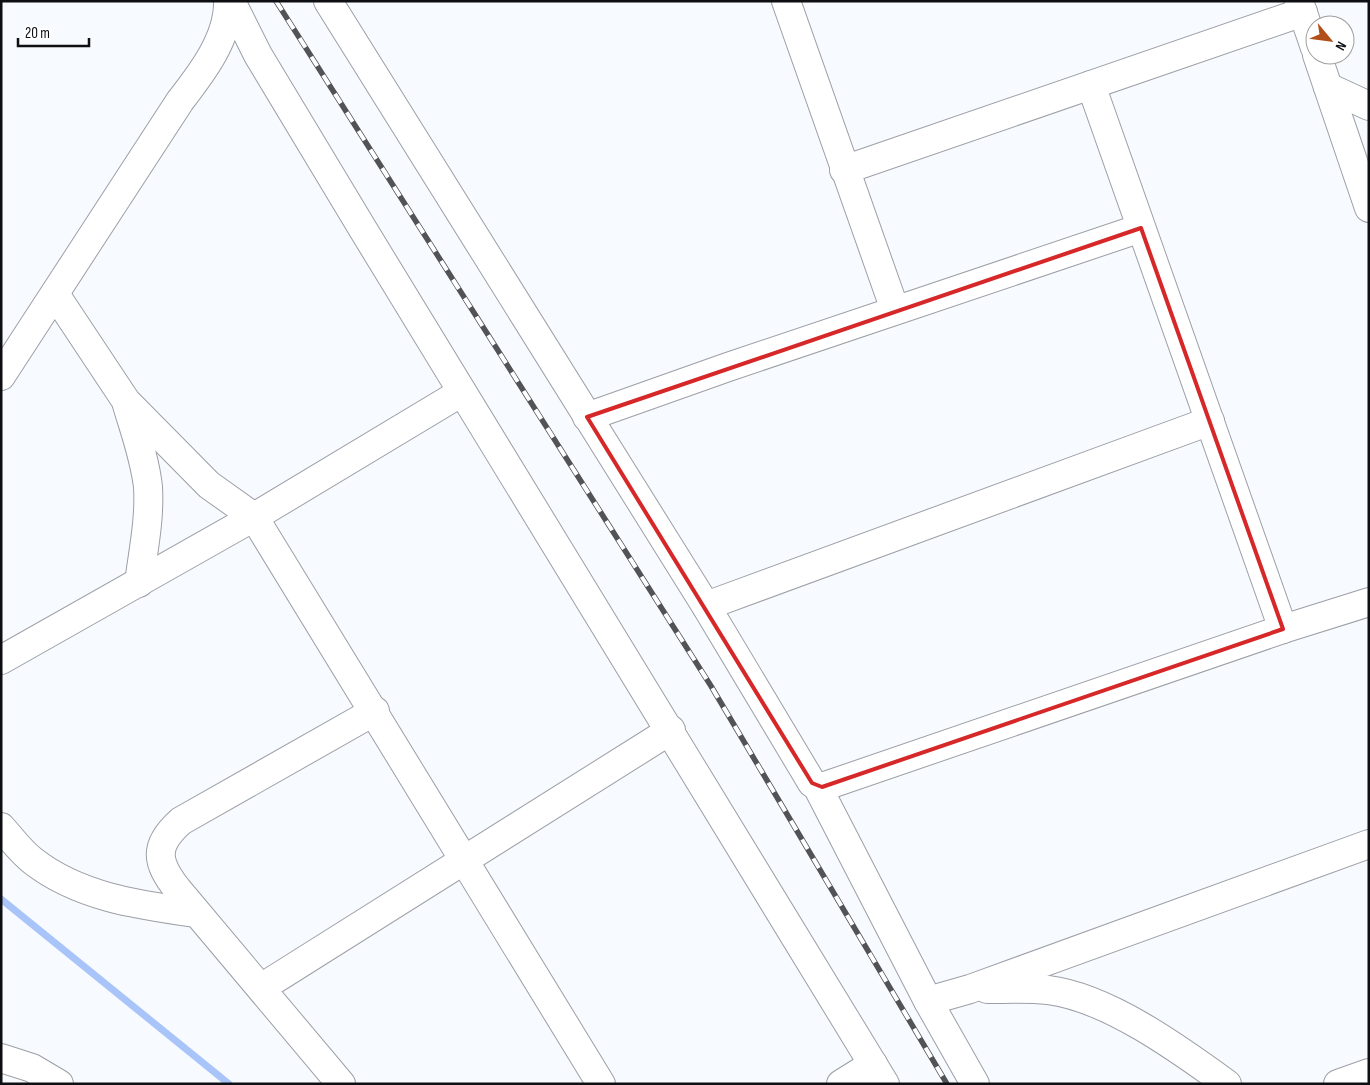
<svg xmlns="http://www.w3.org/2000/svg" width="1370" height="1085" font-family="'Sofia Sans Condensed',sans-serif">
  <style>
    .lines { fill: none; stroke-linecap: round; stroke-linejoin: round }
    .stream { stroke: #a9c4f9; stroke-width: 7 }
    .street-casing { stroke: #9c9fa6; stroke-width: 30 }
    .street { stroke: #fff; stroke-width: 28 }
    .rail-casing { stroke: #515356; stroke-width: 5.5 }
    .rail { stroke: #fff; stroke-width: 4; stroke-dasharray: 11; stroke-linecap: butt }
    .marked { fill: none; stroke: #d62828; stroke-width: 4; stroke-linejoin: round }
  </style>
  <rect width="100%" height="100%" fill="#f7fafe"/>
  <g class="lines">
    <!-- stream -->
    <path class="stream" d="M1,899L229,1084"/>
    <defs>
      <g id="street">
        <path d="M231,1L258,55L364,231L885,1084"/>
        <path d="M328,1L706,606L812,783L817,786H825L1283,629L1369,602"/>
        <path d="M786,1L895,310"/>
        <path d="M1299,1L1315,48"/>
        <path d="M1317,55L1369,208"/>
        <path d="M1091,85L1283,629"/>
        <path d="M1328,87L1369,106"/>
        <path d="M844,170L1303,12"/>
        <path d="M55,294L126,401L209,485L254,517L601,1084"/>
        <path d="M1,376L180,101C201,74 229,38 228,1"/>
        <path d="M127,405C135,432 145,459 148,487C150,519 143,552 139,583"/>
        <path d="M587,417L728,367L1141,228"/>
        <path d="M706,606L1210,421"/>
        <path d="M1,660L254,517L462,392"/>
        <path d="M817,786L928,1001L975,1084"/>
        <path d="M1,827C11,838 21,852 33,861C79,897 139,905 196,913"/>
        <path d="M261,988L671,730"/>
        <path d="M987,989C1007,989 1028,988 1048,990C1107,997 1179,1049 1227,1084"/>
        <path d="M928,1001L970,989L1369,844"/>
        <path d="M1,1058L32,1068L59,1084"/>
        <path d="M341,1084L178,890C156,862 153,846 181,821L375,711"/>
        <path d="M841,1084L873,1064"/>
        <path d="M1338,1084L1369,1073"/>
      </g>
    </defs>
    <!-- street casing -->
    <use href="#street" class="street-casing"/>
    <!-- street -->
    <use href="#street" class="street"/>
    <defs>
      <path id="rail" d="M276,1L711,686L947,1084"/>
    </defs>
    <!-- rail casing -->
    <use href="#rail" class="rail-casing"/>
    <!-- rail -->
    <use href="#rail" class="rail"/>
  </g>
  <!-- marked area -->
  <path class="marked" d="M1141,228L1283,629L822,787L812,783L587,417Z"/>
  <!-- border -->
  <rect width="1370" height="1085" fill="none" stroke="#0e0f12" stroke-width="5"/>
  <!-- north arrow -->
  <g transform="translate(1330 40) rotate(119)"><circle r="24" fill="#ffffff" stroke="#9f9fa0"/>
  <path d="M0-4L9 19L0 12L-9 19Z" fill="#b24e18"/>
  <text y="-8" font-size="14" font-weight="bold" text-anchor="middle" fill="#0e0f12">N</text>
  </g>
  <!-- scale -->
  <path d="M18 38v8h71v-8" fill="none" stroke="#0e0f12" stroke-width="2.5"/>
  <text x="25" y="38" font-size="15" fill="#0e0f12" stroke="#ffffff" stroke-width="4" paint-order="stroke">20 m</text>
</svg>
